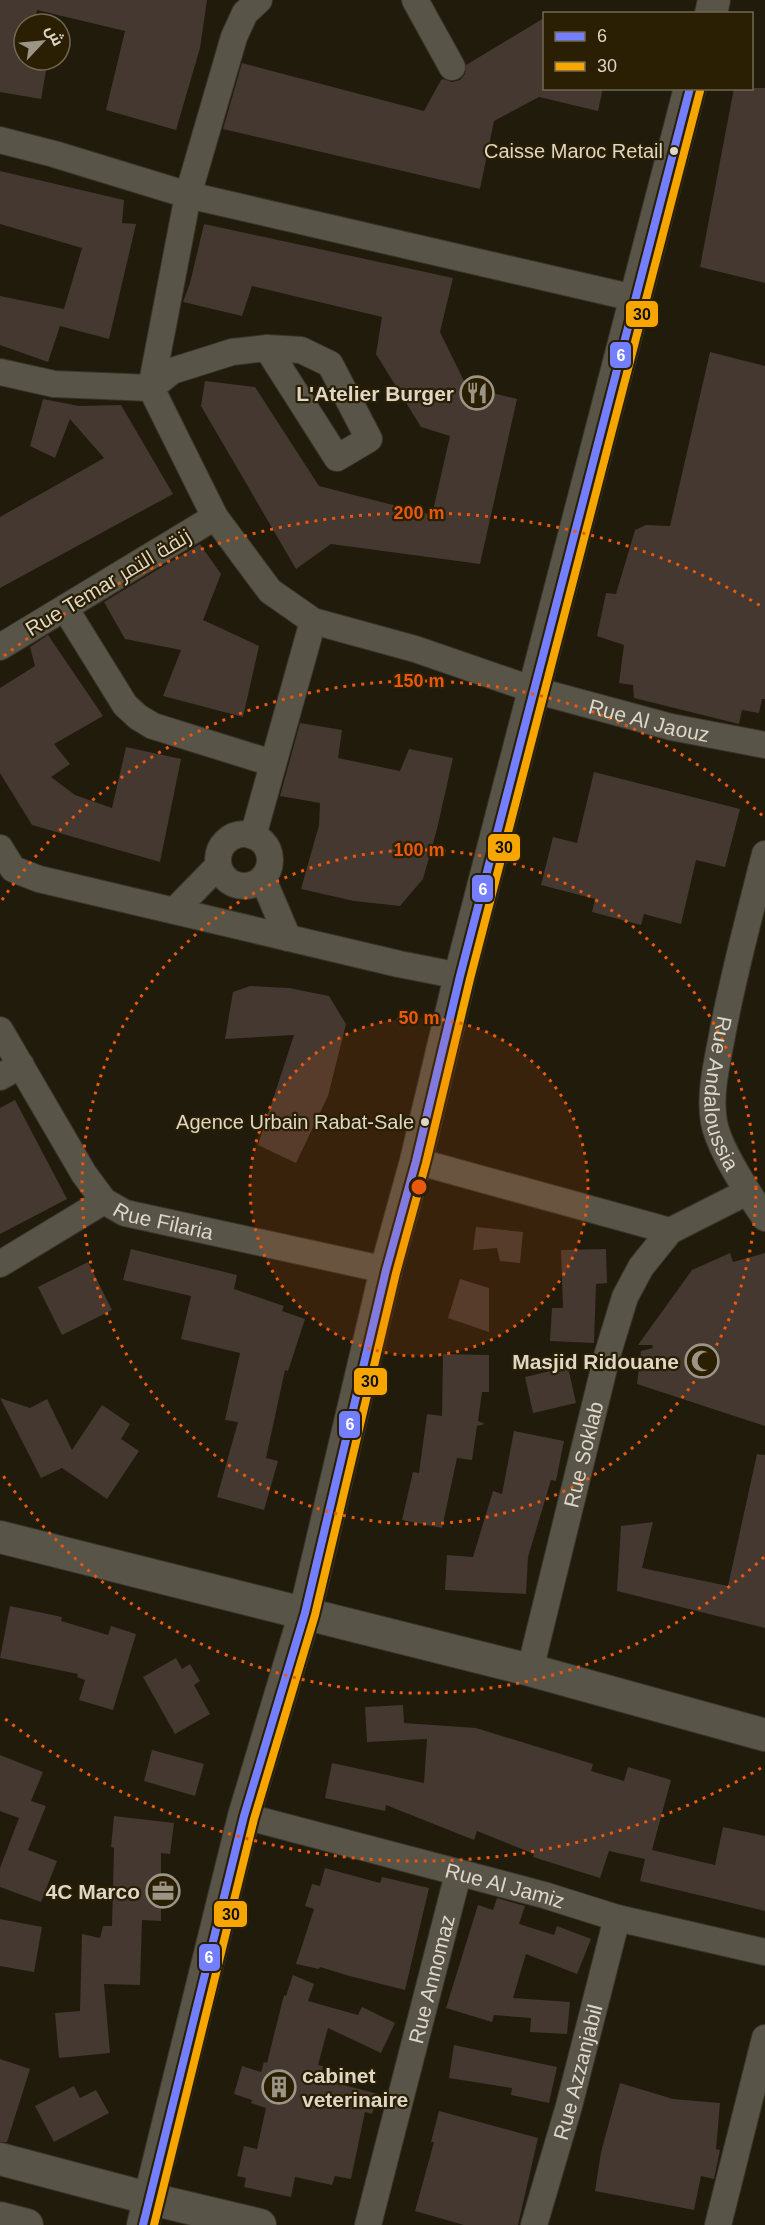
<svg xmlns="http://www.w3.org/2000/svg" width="765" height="2225" font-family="Arial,Cairo,sans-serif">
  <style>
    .building { fill: #443830 }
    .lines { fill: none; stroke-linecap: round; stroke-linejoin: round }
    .minor-casing { stroke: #39352b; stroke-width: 28 }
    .tertiary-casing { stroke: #39352b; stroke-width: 34 }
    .minor { stroke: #585448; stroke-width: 26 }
    .tertiary { stroke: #585448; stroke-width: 32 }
    .bus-1-casing { stroke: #2a1f03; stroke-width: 12 }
    .bus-2-casing { stroke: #2a1f03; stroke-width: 12 }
    .bus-1 { stroke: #747fff; stroke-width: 8 }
    .bus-2 { stroke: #f7a600; stroke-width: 8 }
    .ring { fill: none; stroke: #e8590c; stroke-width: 3; stroke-dasharray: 3 6 }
    .bus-dot { fill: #ded7c7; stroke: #2a1f03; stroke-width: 2 }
    .labels { text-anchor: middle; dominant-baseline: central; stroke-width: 4.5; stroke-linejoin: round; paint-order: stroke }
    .bus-label { font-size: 20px; fill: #ded7c7; stroke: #2a1f03; text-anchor: end }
    .poi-label { font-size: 21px; font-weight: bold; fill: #ded7c7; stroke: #2a1f03; text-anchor: end }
    .street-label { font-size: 21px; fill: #ded7c7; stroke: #2a1f03 }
    .centre { fill: #e8590c; stroke: #2a1f03; stroke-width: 3 }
    .ring-label { font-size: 18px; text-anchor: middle; font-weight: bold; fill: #e8590c; stroke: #2a1f03; stroke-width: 4.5; stroke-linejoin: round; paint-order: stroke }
    .line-badge { stroke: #2a1f03; stroke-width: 2 }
    .badge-label { font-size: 16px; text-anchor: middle; font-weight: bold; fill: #fff }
    .pale-badge-label { font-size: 16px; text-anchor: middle; font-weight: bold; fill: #111 }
  </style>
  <rect width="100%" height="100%" fill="#211b0c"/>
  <!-- building -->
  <g class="building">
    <path d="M0,0H207L200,48L176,130L106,110L125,31L37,10L35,24H24V60H48L41,99L0,92Z"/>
    <path d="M544,18V88H603L598,111L539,97L494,121L480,189L223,129L242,63L424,111L441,80L443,79L452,82L460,80L465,74L466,65Z"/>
    <path d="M734,88H765V283L700,267Z"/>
    <path d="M0,171L124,200L122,223L136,224L109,339L60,326L48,362L0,345V296L64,309L82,248L0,224Z"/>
    <path d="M204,224L453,278L440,332L467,387L517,399L480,564L331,544L296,569L201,406L205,381L255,387L319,486L432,515L450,436L421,427L376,354L382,317L252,286L242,316L183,302L190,283Z"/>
    <path d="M710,352L765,366V699H762L759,713L742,710L739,724L634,698L633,685L619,683L624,645L597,636L606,593L616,594L635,530L646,525L670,526Z"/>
    <path d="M43,399L79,406L121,405L173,494L0,588V517L104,458L70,419L55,458L30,446Z"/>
    <path d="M200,544L221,574L203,620L259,646L243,717L163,696L181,650L125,639L104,602Z"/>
    <path d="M48,635L103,716L54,744L70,764L51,777L75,795L112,808L126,747L181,759L160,862L32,825L0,773V688L35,666L30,647Z"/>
    <path d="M300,723L342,730L338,758L400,771L409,749L453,758L437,829L423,879L400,906L354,901L301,889L319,825L320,803L280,796Z"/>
    <path d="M594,772L740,809L725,867L696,860L681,924L644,914L641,925L592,912L595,899L541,885L553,837L577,843Z"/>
    <path d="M250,986L289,988L329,996L346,1024L328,1096L296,1163L258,1145L294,1035L225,1039L233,992Z"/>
    <path d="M15,1100L67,1199L0,1234V1108Z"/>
    <path d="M476,1227L523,1232L520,1263L500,1261L497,1248L473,1250Z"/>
    <path d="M131,1249L237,1275L234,1289L284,1306L282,1311L305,1319L288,1371L285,1370L266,1458L278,1461L264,1510L217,1497L238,1422L225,1420L240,1353L181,1339L191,1296L123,1280Z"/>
    <path d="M606,1249L607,1283L596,1284L594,1343L550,1341L552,1308H563L561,1250Z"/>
    <path d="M730,1253L733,1262L765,1253V1426L637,1384L641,1351L653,1348L652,1345H638L692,1270Z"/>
    <path d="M88,1262L112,1310L62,1335L38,1287Z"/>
    <path d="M460,1279L489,1288V1332L448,1318Z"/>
    <path d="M443,1354L489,1355V1392H482L478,1421L485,1424L477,1426L472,1460L457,1458L442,1528L402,1520L413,1472L419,1473L427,1414L442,1416Z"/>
    <path d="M568,1367L576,1403L533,1413L525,1377Z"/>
    <path d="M0,1398L30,1408L47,1399L72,1450L102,1405L130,1424L121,1439L139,1451L107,1499L62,1468L41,1478Z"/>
    <path d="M514,1431L564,1441L556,1481L551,1480L528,1557L526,1594L445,1590L447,1555L473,1557L493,1491L502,1494Z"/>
    <path d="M757,1454L765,1455V1628L617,1591L621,1526L653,1522L642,1568L728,1586Z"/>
    <path d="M10,1606L62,1617L61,1621L108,1635L111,1626L136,1634L113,1710L79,1700L85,1680L77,1677L78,1674L0,1658Z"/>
    <path d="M176,1658L182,1669L190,1664L200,1681L194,1685L210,1714L175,1734L143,1677Z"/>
    <path d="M403,1705L404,1723L476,1728L593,1764L591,1771L624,1781L628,1767L671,1780L652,1850L715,1865L723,1827L765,1836V1911L640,1881L645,1859L609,1851L600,1878L533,1857L534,1854L477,1831L474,1840L386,1805L385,1811L325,1798L332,1763L424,1783L427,1739L367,1742L365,1707Z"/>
    <path d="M152,1750L204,1764L195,1796L144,1781Z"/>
    <path d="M0,1755L43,1772L31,1801L46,1806L28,1850L57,1861L41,1902L0,1887V1868L19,1818L0,1811Z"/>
    <path d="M114,1816L174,1823L170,1854L161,1853V1921L142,1920L140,1985L104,1984L110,2053L59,2058L55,2013L80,2011L82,1934L100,1938L103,1926H112L114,1848L111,1847Z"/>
    <path d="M325,1868L380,1883L382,1877L429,1888L405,1990L346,1975L320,1967L319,1969L296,1964L314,1909L305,1906L312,1884L320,1886Z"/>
    <path d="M497,1898L525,1906L519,1924L554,1935L557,1926L591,1939L577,1974L526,1954L513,1998L570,2002L567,2034L530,2032L531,2018L494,2015L492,2022L446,2008L478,1905L493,1910Z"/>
    <path d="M0,1919L42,1927L34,1972L0,1966Z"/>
    <path d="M293,1975L314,1984L308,2001L358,2015L362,2007L395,2023L381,2053L328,2028L318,2065L323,2066L321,2079L378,2094L372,2114L365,2112L351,2179L335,2176L332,2185L295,2177L291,2197L244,2187L246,2178L237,2176L244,2146L257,2149L266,2108L251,2103L252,2100L234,2094L242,2066L261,2072L264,2062L267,2063L284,1995L286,1996Z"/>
    <path d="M454,2045L557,2067L549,2103L511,2095L512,2088L449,2078Z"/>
    <path d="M0,2059L30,2069L7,2142H0Z"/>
    <path d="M620,2083L673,2099L720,2103L716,2149L720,2150L714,2179L701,2176L694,2210L595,2191L601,2152Z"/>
    <path d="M74,2086L80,2098L96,2090L109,2113L54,2142L35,2106Z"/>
    <path d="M439,2111L538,2138L518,2225H464L415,2211L434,2142H431Z"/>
  </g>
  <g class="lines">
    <defs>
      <g id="minor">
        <path id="s1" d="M259,0L245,13L234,37L188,195L151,388L215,517L270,591L313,621L415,649L534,690L671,727L765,745"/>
        <path d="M415,0L452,67"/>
        <path d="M0,140L54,154L188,195L634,298"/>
        <path d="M0,372L54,384L151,388L172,371L232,352L267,348L301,350L330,364L369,439L337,458L267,348"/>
        <path d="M65,608L125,705L138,717L153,726L272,763"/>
        <path d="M0,647L215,517"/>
        <circle cx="244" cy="860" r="26"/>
        <path d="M253,836L313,621"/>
        <path d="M0,848L13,869L39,879L399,964L460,976"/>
        <path id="s2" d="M765,854C750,914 733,975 722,1036C717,1063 709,1094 714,1122C718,1147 750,1196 765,1218"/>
        <path d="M263,879L288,938"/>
        <path d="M175,910L218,866"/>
        <path id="s3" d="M0,1030L84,1174L104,1201L125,1213L386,1270"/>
        <path d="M0,1077L21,1065"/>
        <path d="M416,1161L670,1231"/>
        <path d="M0,1264L104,1201"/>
        <path id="s4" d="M530,1670L607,1356L625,1297L641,1267L670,1231L747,1192"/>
        <path id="s5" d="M244,1816L544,1895L617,1918L765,1952"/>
        <path id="s6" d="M368,2225L458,1874"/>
        <path id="s7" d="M534,2225L569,2106L617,1918"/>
        <path d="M718,2225L765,2038"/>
      </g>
      <g id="tertiary">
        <path d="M711,14L714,0"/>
        <path d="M0,1537L530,1670L765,1735"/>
        <path d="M0,2159L151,2199L260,2225"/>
        <path d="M0,2218L27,2225"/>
        <path d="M143,2225L244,1816L305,1613L386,1270L416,1161L460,976L690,88"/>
      </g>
    </defs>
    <!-- minor casing -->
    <use href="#minor" class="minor-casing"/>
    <!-- tertiary casing -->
    <use href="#tertiary" class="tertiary-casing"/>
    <!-- minor -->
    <use href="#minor" class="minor"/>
    <!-- tertiary -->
    <use href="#tertiary" class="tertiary"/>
    <defs>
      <path id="bus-1" d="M143,2225L244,1816L305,1613L386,1270L416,1161L460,976L690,88"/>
      <path id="bus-2" d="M154,2225L254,1819L315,1615L396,1273L426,1163L470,979L700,91"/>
    </defs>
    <!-- bus-1 casing -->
    <use href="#bus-1" class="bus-1-casing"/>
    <!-- bus-2 casing -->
    <use href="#bus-2" class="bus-2-casing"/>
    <!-- bus-1 -->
    <use href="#bus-1" class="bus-1"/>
    <!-- bus-2 -->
    <use href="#bus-2" class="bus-2"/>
  </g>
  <!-- distance rings -->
  <circle cx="419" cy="1187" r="169" fill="#e8590c" fill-opacity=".12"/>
  <g class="ring">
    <circle cx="419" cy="1187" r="169"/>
    <circle cx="419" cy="1187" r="337"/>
    <path d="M764 1557A506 506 0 0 1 2 1474M2 900A506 506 0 0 1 764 817"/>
    <path d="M761 1768A674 674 0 0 1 4 1718M4 656A674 674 0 0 1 761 606"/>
  </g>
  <!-- icons -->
  <defs>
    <symbol id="restaurant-ring" viewBox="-11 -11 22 22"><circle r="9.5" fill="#2a1f03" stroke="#9c9586" stroke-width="1.5"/><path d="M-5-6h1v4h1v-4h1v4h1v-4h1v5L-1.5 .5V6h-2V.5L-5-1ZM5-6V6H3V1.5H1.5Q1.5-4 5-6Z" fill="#9c9586"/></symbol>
    <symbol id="mosque-ring" viewBox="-11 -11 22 22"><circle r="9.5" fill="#2a1f03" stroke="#9c9586" stroke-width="1.5"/><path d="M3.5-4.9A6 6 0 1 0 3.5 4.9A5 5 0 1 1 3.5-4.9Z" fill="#9c9586"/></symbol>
    <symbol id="office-ring" viewBox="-11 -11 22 22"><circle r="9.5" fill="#2a1f03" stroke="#9c9586" stroke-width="1.5"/><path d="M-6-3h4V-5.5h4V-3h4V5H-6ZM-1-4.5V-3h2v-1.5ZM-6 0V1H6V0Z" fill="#9c9586"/></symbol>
    <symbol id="building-ring" viewBox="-11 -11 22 22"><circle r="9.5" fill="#2a1f03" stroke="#9c9586" stroke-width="1.5"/><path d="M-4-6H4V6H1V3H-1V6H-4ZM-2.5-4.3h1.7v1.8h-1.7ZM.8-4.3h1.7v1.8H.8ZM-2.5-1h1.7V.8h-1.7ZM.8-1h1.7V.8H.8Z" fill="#9c9586"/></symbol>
  </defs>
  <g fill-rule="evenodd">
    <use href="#restaurant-ring" x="458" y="374" width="38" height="38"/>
    <use href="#mosque-ring" x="683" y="1342" width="38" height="38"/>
    <use href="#office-ring" x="144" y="1872" width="38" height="38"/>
    <use href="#building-ring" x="260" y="2068" width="38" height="38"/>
  </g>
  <!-- markers -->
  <g class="bus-dot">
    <circle cx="674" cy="151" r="5"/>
    <circle cx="425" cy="1122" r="5"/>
  </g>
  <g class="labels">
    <!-- bus labels -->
    <g class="bus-label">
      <text x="663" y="151">Caisse Maroc Retail</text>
      <text x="414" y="1122">Agence Urbain Rabat-Sale</text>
    </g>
    <!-- poi labels -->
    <g class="poi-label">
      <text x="454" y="393">L'Atelier Burger</text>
      <text x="679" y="1361">Masjid Ridouane</text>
      <text x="140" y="1891">4C Marco</text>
      <text x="302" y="2075" text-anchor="start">cabinet<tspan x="302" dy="24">veterinaire</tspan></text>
    </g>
    <!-- street labels -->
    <g class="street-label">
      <text transform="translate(108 582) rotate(-31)">Rue Temar زنقة التمر</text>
      <text stroke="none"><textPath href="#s1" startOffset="1046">Rue Al Jaouz</textPath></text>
      <text stroke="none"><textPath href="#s2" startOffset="246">Rue Andaloussia</textPath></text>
      <text stroke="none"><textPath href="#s3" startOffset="264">Rue Filaria</textPath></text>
      <text stroke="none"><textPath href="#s4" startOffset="222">Rue Soklab</textPath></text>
      <text stroke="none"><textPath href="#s5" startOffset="270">Rue Al Jamiz</textPath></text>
      <text stroke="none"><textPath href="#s6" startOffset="254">Rue Annomaz</textPath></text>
      <text stroke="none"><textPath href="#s7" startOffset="159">Rue Azzanjabil</textPath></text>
    </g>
  </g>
  <circle cx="419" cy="1187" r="9" class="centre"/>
  <g class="ring-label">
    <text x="419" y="519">200 m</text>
    <text x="419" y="687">150 m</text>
    <text x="419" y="856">100 m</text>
    <text x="419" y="1024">50 m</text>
  </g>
  <g class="line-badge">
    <rect x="625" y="300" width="34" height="28" rx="6" fill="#f7a600"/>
    <rect x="609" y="341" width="23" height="28" rx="6" fill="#747fff"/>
    <rect x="487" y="833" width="34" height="29" rx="6" fill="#f7a600"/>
    <rect x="471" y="874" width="23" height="29" rx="6" fill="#747fff"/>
    <rect x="353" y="1367" width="35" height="29" rx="6" fill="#f7a600"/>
    <rect x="338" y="1410" width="23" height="29" rx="6" fill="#747fff"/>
    <rect x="213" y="1900" width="35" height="28" rx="6" fill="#f7a600"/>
    <rect x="198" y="1943" width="23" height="29" rx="6" fill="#747fff"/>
  </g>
  <g class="badge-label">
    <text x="621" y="361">6</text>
    <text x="483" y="895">6</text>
    <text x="350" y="1430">6</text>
    <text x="209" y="1963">6</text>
  </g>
  <g class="pale-badge-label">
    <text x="642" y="320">30</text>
    <text x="504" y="853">30</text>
    <text x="370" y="1387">30</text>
    <text x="231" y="1920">30</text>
  </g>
  <!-- legend -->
  <rect x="543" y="12" width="210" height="78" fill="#2a1f03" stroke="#726951" stroke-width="1.5"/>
  <rect x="555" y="32" width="30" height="9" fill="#747fff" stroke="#726951" stroke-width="1.5"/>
  <text x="597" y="42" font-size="18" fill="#ded7c7">6</text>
  <rect x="555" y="62" width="30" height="9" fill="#f7a600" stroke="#726951" stroke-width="1.5"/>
  <text x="597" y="72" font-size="18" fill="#ded7c7">30</text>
  <!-- north arrow -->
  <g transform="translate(42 42) rotate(64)"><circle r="28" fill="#2a1f03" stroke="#726951" stroke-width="1.5"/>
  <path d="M0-4.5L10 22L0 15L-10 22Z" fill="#9c9586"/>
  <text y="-9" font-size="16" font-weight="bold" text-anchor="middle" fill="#ded7c7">ش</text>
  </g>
</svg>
